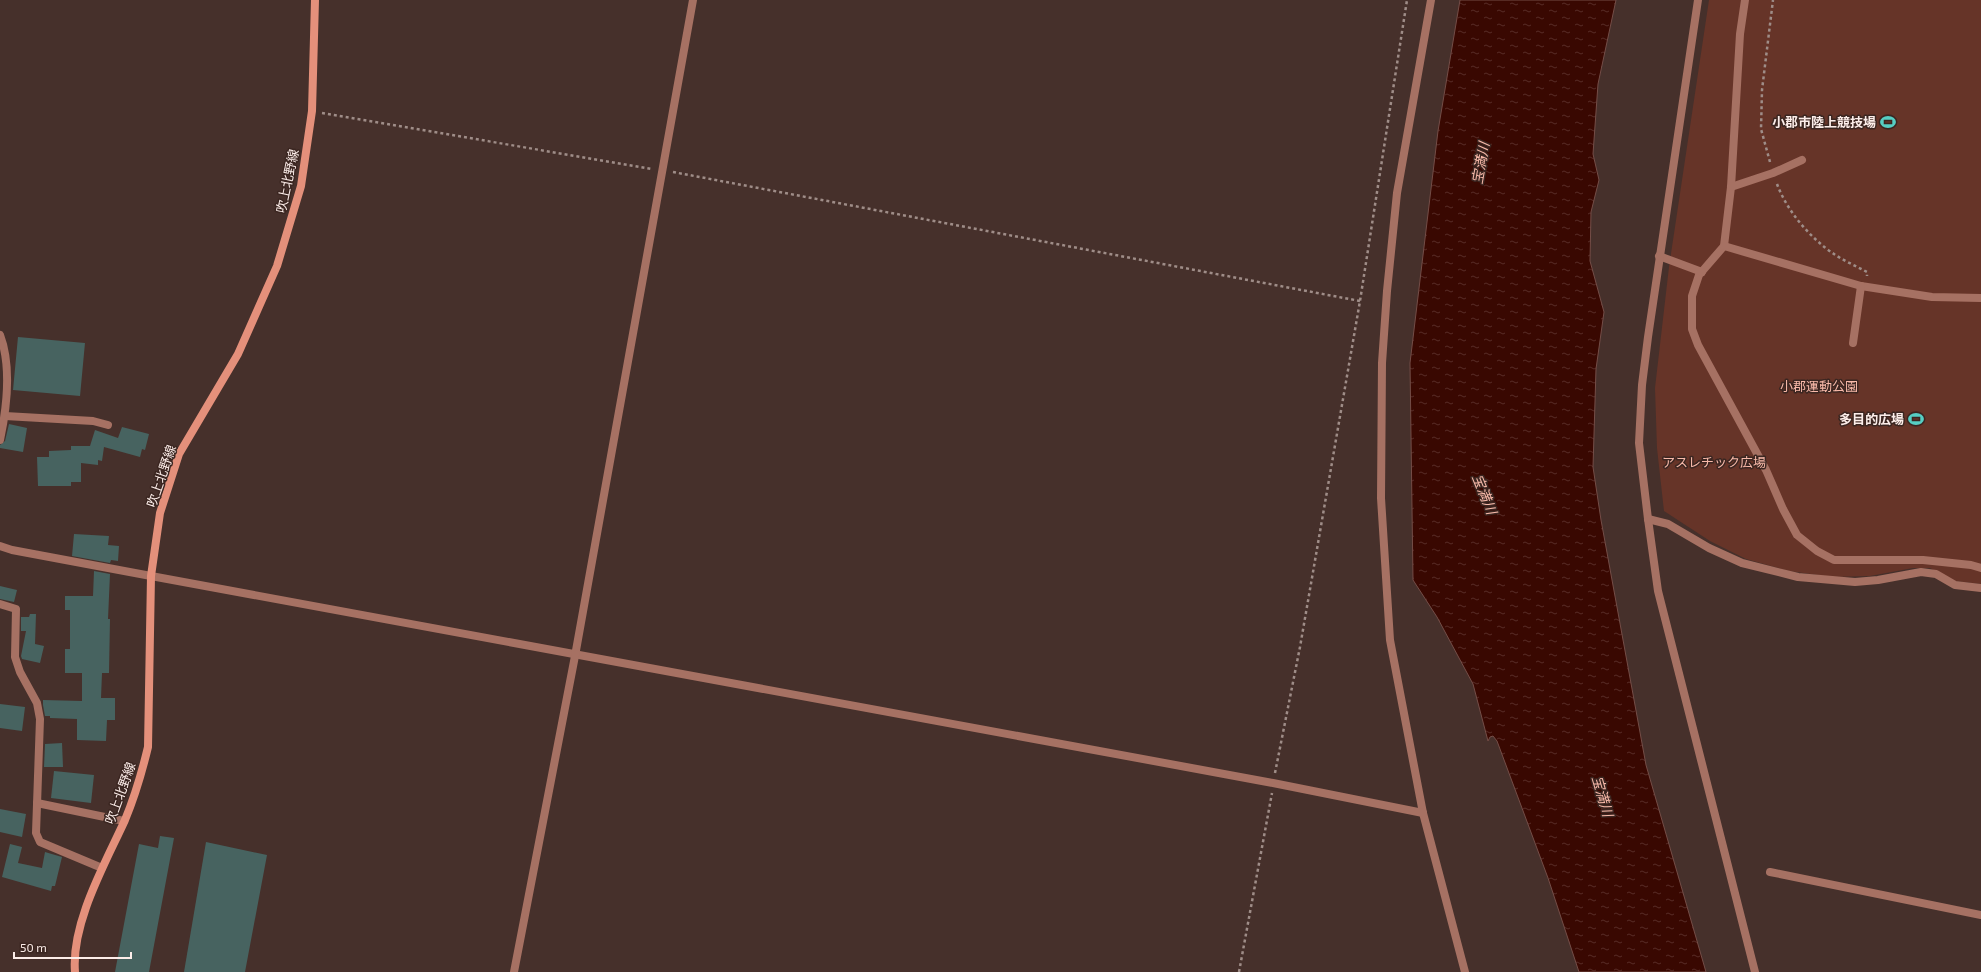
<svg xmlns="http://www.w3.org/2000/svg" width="1981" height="972" font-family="'Exo 2','Noto Sans JP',sans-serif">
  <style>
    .park { fill: #663428 }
    .water { fill: url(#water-ripples); stroke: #744d47 }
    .building { fill: #476360 }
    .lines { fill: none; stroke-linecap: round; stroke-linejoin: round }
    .path { stroke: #9f8d88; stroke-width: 2.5; stroke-dasharray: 3 3; stroke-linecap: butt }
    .service { stroke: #a67163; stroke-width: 8 }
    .minor { stroke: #a67163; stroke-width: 8 }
    .tertiary { stroke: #a67163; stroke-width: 8 }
    .secondary { stroke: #e4907b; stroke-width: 8 }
    .labels { text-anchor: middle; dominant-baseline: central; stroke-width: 3; stroke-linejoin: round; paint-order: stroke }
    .poi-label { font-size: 13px; font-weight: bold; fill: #fcede9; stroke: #3b2621; text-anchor: end }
    .street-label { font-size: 13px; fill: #fcede9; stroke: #3b2621 }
    .park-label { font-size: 13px; fill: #f9baaa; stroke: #3b2621 }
    .water-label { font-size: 14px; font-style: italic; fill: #f8b9a9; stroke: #3b2621 }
  </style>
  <defs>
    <pattern id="water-ripples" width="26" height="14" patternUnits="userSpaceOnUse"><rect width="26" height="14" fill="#390801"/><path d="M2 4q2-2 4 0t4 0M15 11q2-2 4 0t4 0" fill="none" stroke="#572c26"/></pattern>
  </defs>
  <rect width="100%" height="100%" fill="#46302b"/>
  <!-- park -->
  <path class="park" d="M1709,0H1981V584L1955,581L1930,568H1913L1870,576L1833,577L1789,571L1746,559L1710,541L1664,511L1657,448L1655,388L1669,267Z"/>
  <!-- water -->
  <path class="water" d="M1460,0H1616L1598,84L1593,154L1599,180L1591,212L1590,261L1604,312L1596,369L1593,467L1601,520L1646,765L1706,972H1579L1548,878L1497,741L1493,736L1490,737L1488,741L1473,684L1437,617L1413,580L1410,363L1438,131Z"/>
  <!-- building -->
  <g class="building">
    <path d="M18,337L85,343L80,396L13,390Z"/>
    <path d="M9,424L27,428L23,452L0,448V445L5,441Z"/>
    <path d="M122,427L149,434L145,450L142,449L140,457L104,447L102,461L98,460V465L81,463V482H71V486H38L37,457H49V451L71,450V446H90L95,430L118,438Z"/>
    <path d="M74,534L109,536L108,545L119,546L118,561L111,560L110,563L72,556Z"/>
    <path d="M94,571L110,574L108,619H110L109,673H102L101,698H115V720H107L106,741L77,740V719L50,718V716H45L43,705V700L82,701V673H65V649H70V610H65V596H93Z"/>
    <path d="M0,586L17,590L14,602L0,599Z"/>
    <path d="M30,614H36L35,644L44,646L40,663L22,659L21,656L26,631H21V617H29Z"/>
    <path d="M0,704L25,707L22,731L0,728Z"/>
    <path d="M62,743L63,767H44L45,744Z"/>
    <path d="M54,771L94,775L91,803L51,798Z"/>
    <path d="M0,809L26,814L22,837L0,832Z"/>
    <path d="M160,836L174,838L149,972H115L139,844L158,848Z"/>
    <path d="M206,842L267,855L245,972H184Z"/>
    <path d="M10,844L22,847L18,863L42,868L45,852L62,857L55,886H52L51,891L2,877Z"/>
  </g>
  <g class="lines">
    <!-- path -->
    <g class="path">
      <path d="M322,113L652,169"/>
      <path d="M1770,162L1761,129L1762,90L1773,0"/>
      <path d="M673,172L1360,301"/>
      <path d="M1777,184C1787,211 1810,238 1834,254C1844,261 1856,266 1867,272V276"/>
      <path d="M1275,773L1300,647L1360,301L1407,0"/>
      <path d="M1239,972L1272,793"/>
    </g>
    <!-- service -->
    <g class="service">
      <path d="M1745,0L1740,34L1731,187L1724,246L1699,275L1692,296V329L1698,345L1766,470L1783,509L1797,535L1817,551L1834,560H1923L1971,565L1981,568"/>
      <path d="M1731,187L1773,173L1802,160"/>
      <path d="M1724,246L1861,286L1932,297L1981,298"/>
      <path d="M1659,256L1702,272"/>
      <path d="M1853,343L1861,286"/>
      <path d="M5,416L93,421L108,425"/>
      <path d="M37,803L124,821"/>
      <path d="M1770,872L1981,915"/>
    </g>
    <!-- minor -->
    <g class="minor">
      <path d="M1431,0L1397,193L1387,291L1382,363L1381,498L1390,640L1423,813L1465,972"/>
      <path d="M0,335C12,367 7,407 0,440"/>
      <path d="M1648,519L1668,524L1709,548L1742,563L1798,577L1855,582L1878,580L1921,572L1936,574L1955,585L1981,588"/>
      <path d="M0,546L12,550L151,576L1273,783L1423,813"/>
      <path d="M0,604L16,609L15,657L20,672L37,703L40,719L36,833L40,842L102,868"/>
      <path d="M514,972L575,656L693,0"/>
    </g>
    <!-- tertiary -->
    <path class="tertiary" d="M1698,0L1648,337L1642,385L1639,443L1648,519L1658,591L1755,972"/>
    <!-- secondary -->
    <path class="secondary" d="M75,972C71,923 105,864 125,820C135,796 142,772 148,747L151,576L160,513L179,454L238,354L277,266L301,186L312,111L315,0"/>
  </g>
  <!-- icons -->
  <defs>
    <symbol id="stadium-bare" viewBox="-9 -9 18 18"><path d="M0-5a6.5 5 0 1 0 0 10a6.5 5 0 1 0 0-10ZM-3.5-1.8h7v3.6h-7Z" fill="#56cec3" stroke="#3b2621" stroke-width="2.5" paint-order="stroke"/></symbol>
  </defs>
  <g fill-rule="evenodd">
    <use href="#stadium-bare" x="1877" y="111" width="22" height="22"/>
    <use href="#stadium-bare" x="1905" y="408" width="22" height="22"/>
  </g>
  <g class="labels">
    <!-- poi labels -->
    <g class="poi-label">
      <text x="1876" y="122">小郡市陸上競技場</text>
      <text x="1904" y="419">多目的広場</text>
    </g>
    <!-- street labels -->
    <g class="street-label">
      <text transform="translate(287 181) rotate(-78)">吹上北野線</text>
      <text transform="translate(161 476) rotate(-71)">吹上北野線</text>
      <text transform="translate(120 793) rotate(-70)">吹上北野線</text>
    </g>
    <!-- park labels -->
    <g class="park-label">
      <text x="1819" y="386">小郡運動公園</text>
      <text x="1714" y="462">アスレチック広場</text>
    </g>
    <!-- water labels -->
    <g class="water-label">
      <text transform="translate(1480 163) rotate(-80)">宝満川</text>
      <text transform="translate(1485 494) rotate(68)">宝満川</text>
      <text transform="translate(1603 796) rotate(74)">宝満川</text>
    </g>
  </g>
  <!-- scale -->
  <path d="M14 952v6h117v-6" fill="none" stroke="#fcede9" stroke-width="2"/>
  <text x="20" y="952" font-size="12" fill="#fcede9" stroke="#3b2621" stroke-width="3" paint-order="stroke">50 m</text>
</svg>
